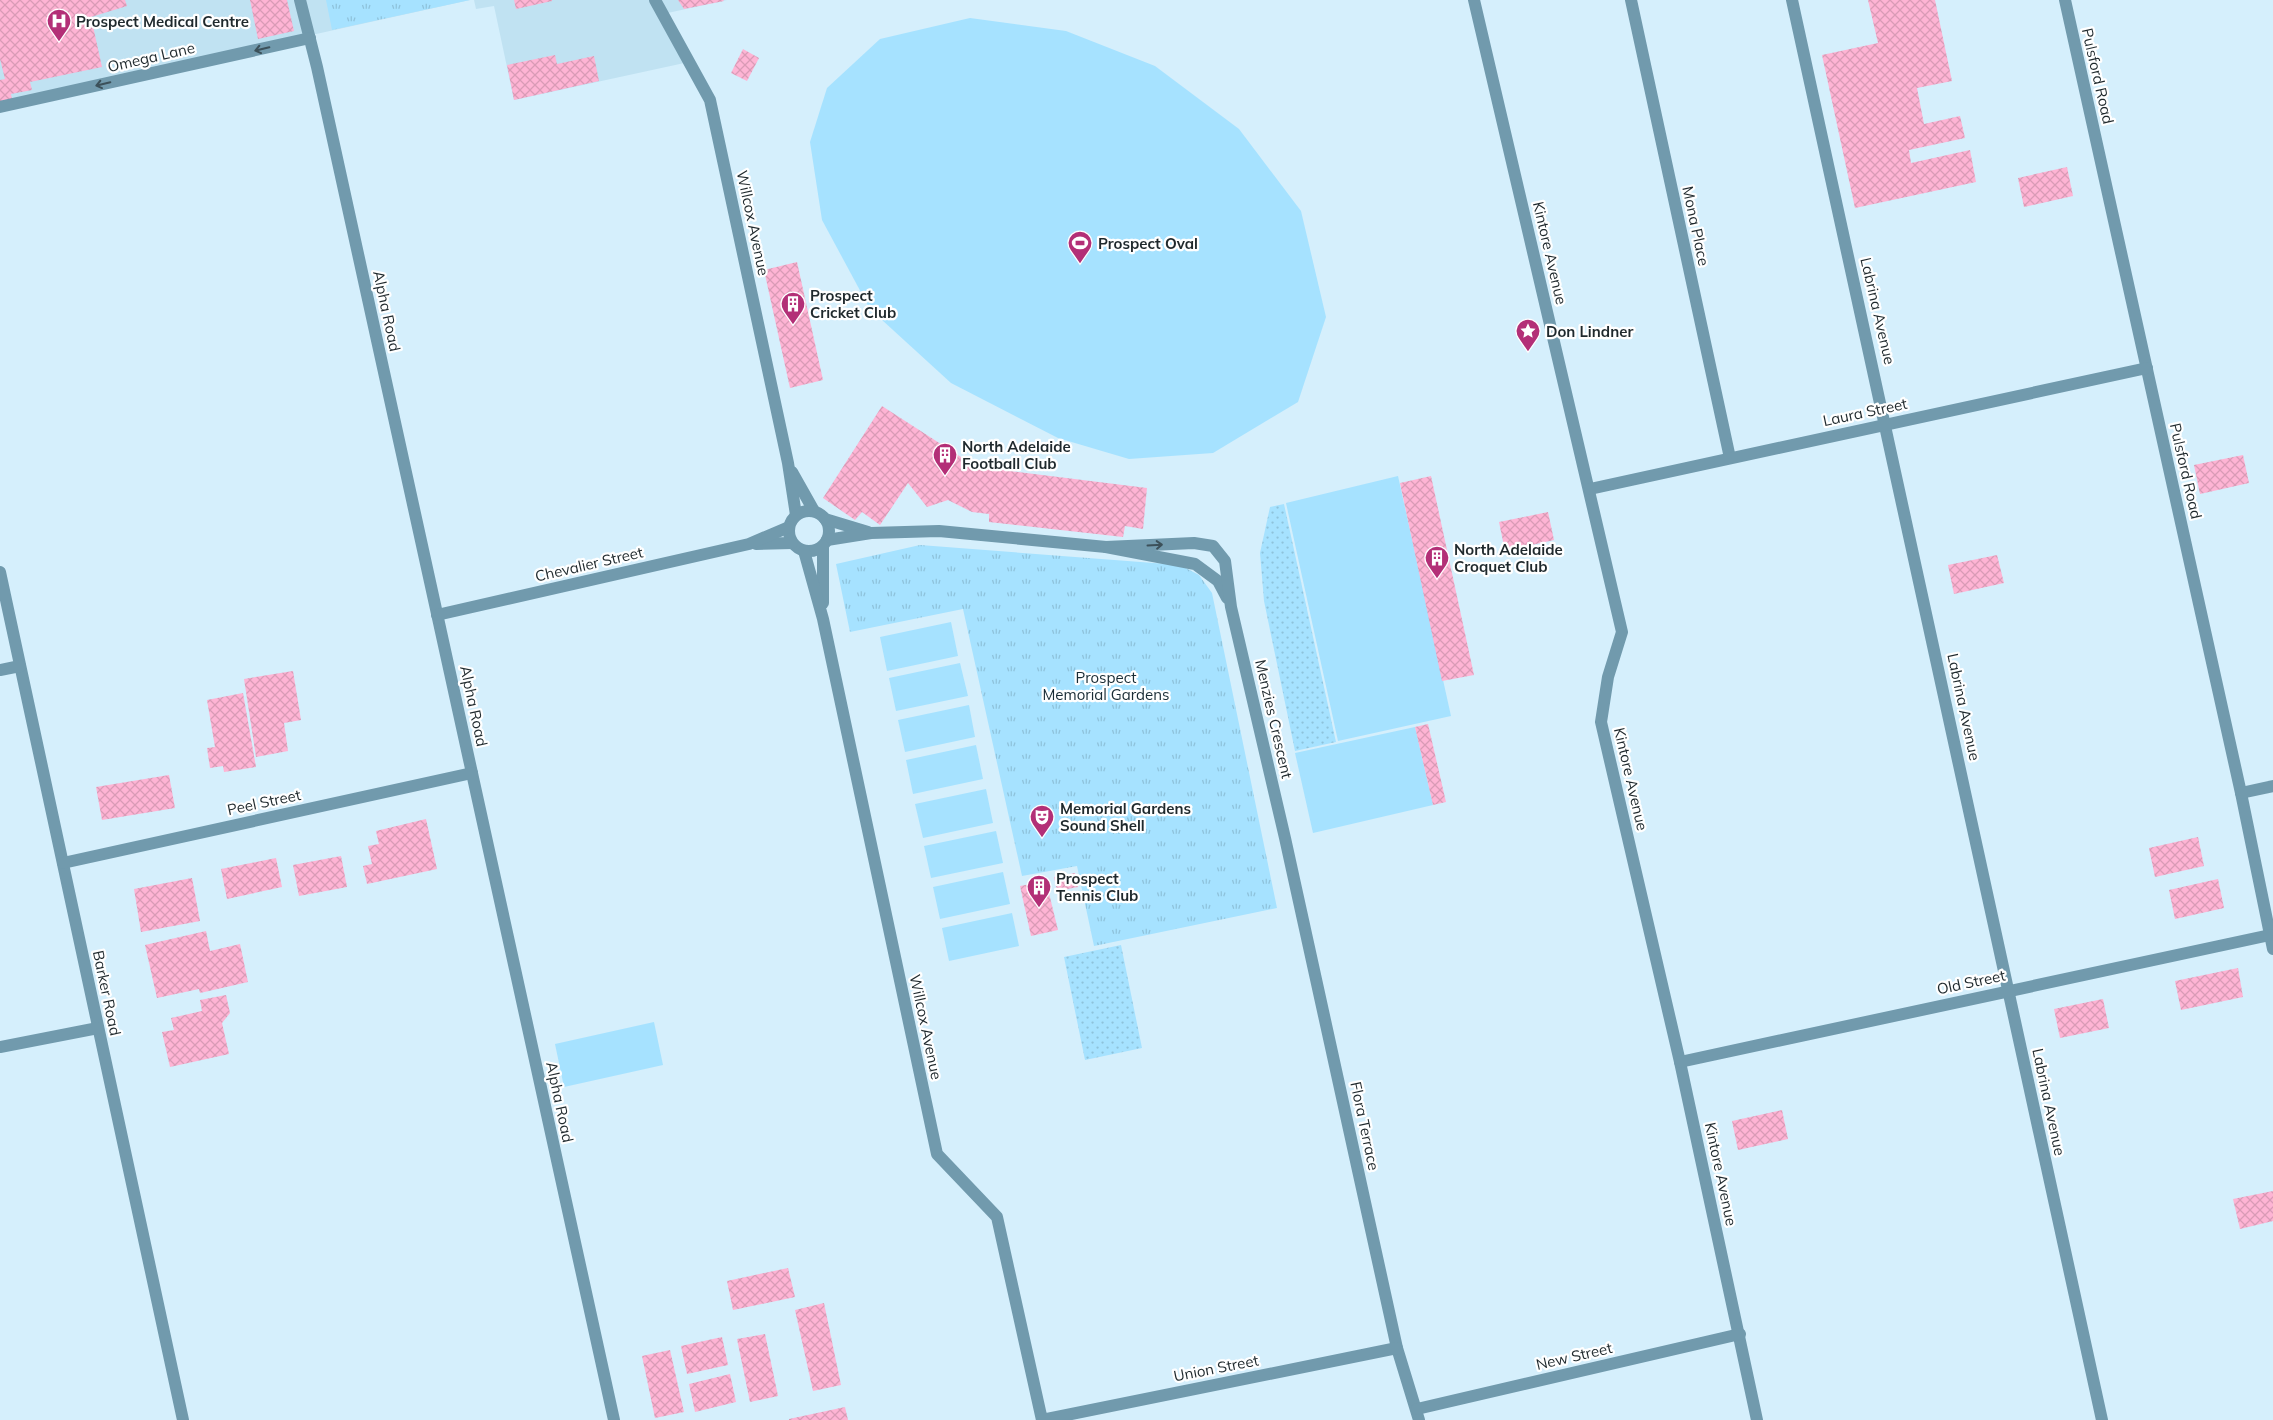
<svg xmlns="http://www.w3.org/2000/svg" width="2273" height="1420" font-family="Mulish,sans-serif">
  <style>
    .built { fill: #c0e2f2 }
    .grass { fill: url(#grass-tufts) }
    .garden { fill: url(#garden-dots) }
    .pitch { fill: #a6e2ff }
    .building { fill: url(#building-cross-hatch) }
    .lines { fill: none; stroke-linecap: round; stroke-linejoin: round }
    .minor { stroke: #719aad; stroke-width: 12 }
    .oneway { stroke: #3c515a }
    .labels { text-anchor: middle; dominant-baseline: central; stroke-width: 4.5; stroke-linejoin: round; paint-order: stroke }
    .poi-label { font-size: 15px; font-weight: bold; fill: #1f292d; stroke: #fff; text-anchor: start }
    .street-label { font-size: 15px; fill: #1f292d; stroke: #fff }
    .park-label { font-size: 15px; fill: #192c35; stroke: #fff }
  </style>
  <defs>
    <pattern id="grass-tufts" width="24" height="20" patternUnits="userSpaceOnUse" patternTransform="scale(1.25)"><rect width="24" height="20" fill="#a6e2ff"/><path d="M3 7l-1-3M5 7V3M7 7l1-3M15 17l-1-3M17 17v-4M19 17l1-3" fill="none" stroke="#8ec2db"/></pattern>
    <pattern id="garden-dots" width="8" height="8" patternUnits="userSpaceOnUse" patternTransform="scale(1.25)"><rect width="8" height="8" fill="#a6e2ff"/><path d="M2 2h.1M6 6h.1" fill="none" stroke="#8ec2db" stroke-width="1.8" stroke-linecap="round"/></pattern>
    <pattern id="building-cross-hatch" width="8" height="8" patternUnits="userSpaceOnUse" patternTransform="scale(1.25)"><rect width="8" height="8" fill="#feb4d4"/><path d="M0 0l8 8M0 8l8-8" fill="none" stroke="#d99bb6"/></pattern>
  </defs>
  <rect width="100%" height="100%" fill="#d5effc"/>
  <!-- built -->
  <g class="built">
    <path d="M0,0H470L0,104Z"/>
    <path d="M474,0H727L663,14L689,62L514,100L494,6L476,9Z"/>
  </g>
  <!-- grass -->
  <g class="grass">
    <path d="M326,0H470L332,30Z"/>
    <path d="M920,545L1180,565L1199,575L1212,593L1277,908L1094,946L1077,866L1022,876L963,609L850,632L836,564Z"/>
  </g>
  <!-- garden -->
  <g class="garden">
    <path d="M1284,504L1336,742L1295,751L1264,601L1260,553L1270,507Z"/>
    <path d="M1121,945L1142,1048L1085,1060L1064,957Z"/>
  </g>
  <!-- pitch -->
  <g class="pitch">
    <path d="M970,18L1066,31L1155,66L1239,129L1301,211L1326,317L1298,402L1213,453L1129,459L1058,438L951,383L870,309L822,220L810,142L827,88L880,39Z"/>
    <path d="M1398,476L1451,716L1338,741L1286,503Z"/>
    <path d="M951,622L958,656L887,671L880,637Z"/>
    <path d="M960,663L968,696L896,711L889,678Z"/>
    <path d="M969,705L975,737L905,752L898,720Z"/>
    <path d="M1415,727L1433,805L1313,833L1295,753Z"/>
    <path d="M976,745L983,779L913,794L906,760Z"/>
    <path d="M986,789L993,823L923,838L915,804Z"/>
    <path d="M996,831L1003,863L931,878L924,846Z"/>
    <path d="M1003,872L1010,904L940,919L933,887Z"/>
    <path d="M1012,913L1019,946L949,961L942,928Z"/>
    <path d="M654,1022L663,1065L564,1087L555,1044Z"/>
  </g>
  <!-- building -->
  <g class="building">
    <path d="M0,0H125L127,6L91,17L102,67L30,82L32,90L11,94L12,99L0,102V80L5,79L0,59Z"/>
    <path d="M250,0H287L294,31L258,39Z"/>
    <path d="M514,0H552V1L516,9Z"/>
    <path d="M678,0H723L724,1L684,9Z"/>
    <path d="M1868,0H1935L1952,81L1917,88L1924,124L1960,116L1965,138L1909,150L1911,163L1970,150L1976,182L1855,208L1822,55L1878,43Z"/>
    <path d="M743,49L759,58L747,81L731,73Z"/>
    <path d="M555,55L557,64L594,56L599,81L514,100L507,65Z"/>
    <path d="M2067,167L2073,196L2024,207L2018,178Z"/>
    <path d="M797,262L823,380L790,388L764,270Z"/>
    <path d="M882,406L964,459L995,469L1147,488L1143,529L1125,526L1123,537L989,522V514L972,512L948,500L927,507L908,483L880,525L862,512L855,520L823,498Z"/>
    <path d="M2243,455L2249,483L2200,494L2194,465Z"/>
    <path d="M1431,476L1474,675L1442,681L1400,483Z"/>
    <path d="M1548,512L1554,540L1505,551L1499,522Z"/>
    <path d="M1997,555L2004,583L1954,594L1948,565Z"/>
    <path d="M293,671L301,720L284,723L288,751L256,757L244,679Z"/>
    <path d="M243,693L256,767L224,772L223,766L210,768L207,748L215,747L207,700Z"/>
    <path d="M1428,724L1446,802L1433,805L1415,727Z"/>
    <path d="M169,775L175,808L102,820L96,787Z"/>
    <path d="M426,819L437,869L367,884L363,866L372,864L368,846L379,844L376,831Z"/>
    <path d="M2198,837L2204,866L2155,877L2149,848Z"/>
    <path d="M341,856L347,887L299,896L293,865Z"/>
    <path d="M276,858L282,887L227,899L221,869Z"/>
    <path d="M1075,873L1078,887L1057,891L1054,877Z"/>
    <path d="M192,878L200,921L141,932L134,889Z"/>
    <path d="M2218,879L2224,908L2175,919L2169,890Z"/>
    <path d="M1046,881L1058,930L1031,936L1020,886Z"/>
    <path d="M206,931L210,951L240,944L248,982L200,993L199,989L157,998L145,945Z"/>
    <path d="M2238,968L2243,997L2181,1010L2175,981Z"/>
    <path d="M226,995L230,1013L222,1023L229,1054L170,1067L162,1032L174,1030L171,1018L202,1011L200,1000Z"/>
    <path d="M2103,999L2109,1028L2060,1038L2054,1009Z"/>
    <path d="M1782,1110L1788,1139L1738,1150L1732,1121Z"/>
    <path d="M2273,1191V1221L2240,1229L2233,1199Z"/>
    <path d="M788,1268L795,1297L733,1310L727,1281Z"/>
    <path d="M824,1303L841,1385L813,1391L795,1310Z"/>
    <path d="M765,1334L778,1396L750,1402L737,1339Z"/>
    <path d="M722,1337L728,1365L687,1374L681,1346Z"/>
    <path d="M670,1350L684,1412L655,1418L642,1356Z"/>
    <path d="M730,1374L736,1402L695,1412L689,1384Z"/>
    <path d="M845,1407L848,1420H789V1419Z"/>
  </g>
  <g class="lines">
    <!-- minor -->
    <g class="minor">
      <path d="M300,0L317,67L614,1420"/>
      <path d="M655,0L710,100L788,463L796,515"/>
      <path d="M1474,0L1622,632L1608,677L1601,722L1680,1062L1757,1420"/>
      <path d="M1631,0L1730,458"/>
      <path d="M1792,0L2102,1420"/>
      <path d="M2065,0L2241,793L2273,949"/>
      <path d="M0,107L310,38"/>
      <path d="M792,472L814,511"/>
      <path d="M1590,489L2147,368"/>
      <circle cx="809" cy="531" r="20"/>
      <path d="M825,519L868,532"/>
      <path d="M827,540L871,533L939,531L1106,547L1195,564L1218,581L1227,598"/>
      <path d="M756,544L792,543"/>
      <path d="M823,546V603"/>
      <path d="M1106,547L1194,543L1213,546L1225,561L1231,607L1285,838L1397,1348L1419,1420"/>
      <path d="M804,551L823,619L937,1154L997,1217L1042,1420L1397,1348"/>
      <path d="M0,572L183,1420"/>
      <path d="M437,615L749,544L789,527"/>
      <path d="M0,670L20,666"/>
      <path d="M2241,793L2273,786"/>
      <path d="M63,863L472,773"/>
      <path d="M0,1047L98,1028"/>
      <path d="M1680,1062L2270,935"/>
      <path d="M1417,1409L1740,1334"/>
    </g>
  </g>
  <!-- one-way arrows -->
  <defs><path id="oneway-shaft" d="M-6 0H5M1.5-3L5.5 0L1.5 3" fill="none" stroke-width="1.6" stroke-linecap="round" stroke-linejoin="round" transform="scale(1.25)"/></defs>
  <g class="oneway">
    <use href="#oneway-shaft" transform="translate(262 49) rotate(167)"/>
    <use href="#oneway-shaft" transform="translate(103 84) rotate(167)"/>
    <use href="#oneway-shaft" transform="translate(1155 545) rotate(-3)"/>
  </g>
  <!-- icons -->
  <defs>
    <symbol id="hospital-pin" viewBox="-11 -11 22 30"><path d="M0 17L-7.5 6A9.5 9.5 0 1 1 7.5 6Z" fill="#b32f77" stroke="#fff"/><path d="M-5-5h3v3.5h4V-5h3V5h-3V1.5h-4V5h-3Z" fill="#fff"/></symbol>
    <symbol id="stadium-pin" viewBox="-11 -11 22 30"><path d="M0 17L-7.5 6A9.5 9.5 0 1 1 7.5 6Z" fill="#b32f77" stroke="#fff"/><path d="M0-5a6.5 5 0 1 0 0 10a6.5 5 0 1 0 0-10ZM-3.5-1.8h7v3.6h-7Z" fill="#fff"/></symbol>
    <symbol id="building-pin" viewBox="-11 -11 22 30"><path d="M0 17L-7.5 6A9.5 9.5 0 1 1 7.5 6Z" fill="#b32f77" stroke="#fff"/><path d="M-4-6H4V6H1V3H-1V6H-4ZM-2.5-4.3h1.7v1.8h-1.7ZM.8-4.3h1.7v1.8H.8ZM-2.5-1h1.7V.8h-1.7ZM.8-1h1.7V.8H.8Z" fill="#fff"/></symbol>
    <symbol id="sight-pin" viewBox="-11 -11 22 30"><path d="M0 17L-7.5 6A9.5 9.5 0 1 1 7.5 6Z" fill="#b32f77" stroke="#fff"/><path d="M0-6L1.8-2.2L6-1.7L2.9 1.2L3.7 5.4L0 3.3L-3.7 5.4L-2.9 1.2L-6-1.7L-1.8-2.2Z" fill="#fff"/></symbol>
    <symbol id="theatre-pin" viewBox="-11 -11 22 30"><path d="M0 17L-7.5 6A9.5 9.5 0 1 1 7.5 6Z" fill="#b32f77" stroke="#fff"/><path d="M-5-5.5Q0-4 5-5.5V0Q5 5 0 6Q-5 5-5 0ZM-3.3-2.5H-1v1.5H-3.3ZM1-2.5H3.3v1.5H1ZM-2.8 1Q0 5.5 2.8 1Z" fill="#fff"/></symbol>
  </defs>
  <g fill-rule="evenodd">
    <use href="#hospital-pin" x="45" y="7" width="28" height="38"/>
    <use href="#stadium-pin" x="1066" y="229" width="28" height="38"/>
    <use href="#building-pin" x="779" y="290" width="28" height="38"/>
    <use href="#sight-pin" x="1514" y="317" width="28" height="38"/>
    <use href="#building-pin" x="931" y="441" width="28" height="38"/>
    <use href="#building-pin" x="1423" y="544" width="28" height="38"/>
    <use href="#theatre-pin" x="1028" y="803" width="28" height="38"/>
    <use href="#building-pin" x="1025" y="873" width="28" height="38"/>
  </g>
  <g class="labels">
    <!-- poi labels -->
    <g class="poi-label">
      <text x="76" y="21">Prospect Medical Centre</text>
      <text x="1098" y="243">Prospect Oval</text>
      <text x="810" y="295">Prospect<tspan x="810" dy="17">Cricket Club</tspan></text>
      <text x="1546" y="331">Don Lindner</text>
      <text x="962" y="446">North Adelaide<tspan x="962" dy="17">Football Club</tspan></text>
      <text x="1454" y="549">North Adelaide<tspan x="1454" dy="17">Croquet Club</tspan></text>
      <text x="1060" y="808">Memorial Gardens<tspan x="1060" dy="17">Sound Shell</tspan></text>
      <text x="1056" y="878">Prospect<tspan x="1056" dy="17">Tennis Club</tspan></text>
    </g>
    <!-- street labels -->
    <g class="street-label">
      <text transform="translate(151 57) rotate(-13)">Omega Lane</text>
      <text transform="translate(2098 76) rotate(77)">Pulsford Road</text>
      <text transform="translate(753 223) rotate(78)">Willcox Avenue</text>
      <text transform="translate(1696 226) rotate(78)">Mona Place</text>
      <text transform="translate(1550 253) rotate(77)">Kintore Avenue</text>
      <text transform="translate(387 311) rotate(78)">Alpha Road</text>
      <text transform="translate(1878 311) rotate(77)">Labrina Avenue</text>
      <text transform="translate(1865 412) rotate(-12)">Laura Street</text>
      <text transform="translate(2186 471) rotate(77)">Pulsford Road</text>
      <text transform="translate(589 564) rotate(-13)">Chevalier Street</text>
      <text transform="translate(474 706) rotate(78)">Alpha Road</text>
      <text transform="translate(1964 707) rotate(78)">Labrina Avenue</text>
      <text transform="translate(1274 719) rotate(77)">Menzies Crescent</text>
      <text transform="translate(1631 779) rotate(77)">Kintore Avenue</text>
      <text transform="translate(264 802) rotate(-12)">Peel Street</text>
      <text transform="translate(1971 982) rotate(-12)">Old Street</text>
      <text transform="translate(107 993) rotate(78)">Barker Road</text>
      <text transform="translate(926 1027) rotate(78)">Willcox Avenue</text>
      <text transform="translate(560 1102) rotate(78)">Alpha Road</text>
      <text transform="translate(2049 1102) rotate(78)">Labrina Avenue</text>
      <text transform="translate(1365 1126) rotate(78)">Flora Terrace</text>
      <text transform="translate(1721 1174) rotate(78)">Kintore Avenue</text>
      <text transform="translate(1574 1356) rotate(-13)">New Street</text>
      <text transform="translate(1216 1368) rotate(-11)">Union Street</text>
    </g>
    <!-- park labels -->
    <g class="park-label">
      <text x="1106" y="677">Prospect<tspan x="1106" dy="17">Memorial Gardens</tspan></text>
    </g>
  </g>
</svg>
